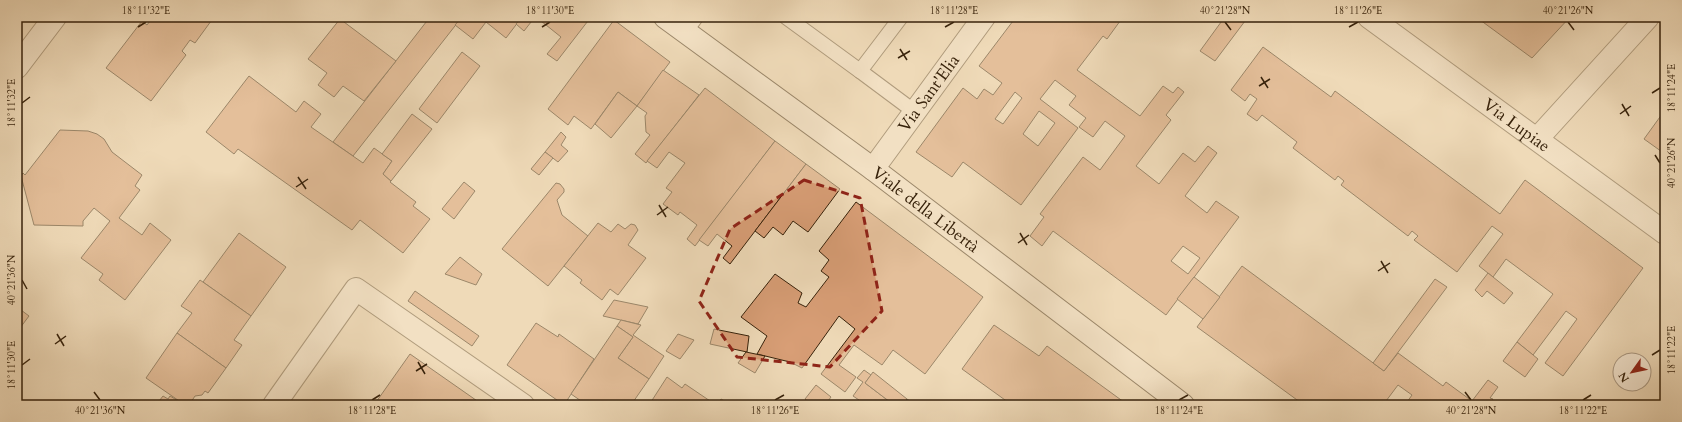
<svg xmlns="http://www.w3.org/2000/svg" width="1682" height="422" font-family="Cardo,serif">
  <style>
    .building { fill: #d89e76; stroke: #37220b; fill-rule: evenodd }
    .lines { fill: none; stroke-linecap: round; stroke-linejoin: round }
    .service-casing { stroke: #655036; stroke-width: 16 }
    .minor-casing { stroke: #655036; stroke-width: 24 }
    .tertiary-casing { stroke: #655036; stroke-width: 24 }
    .secondary-casing { stroke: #37220b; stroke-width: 24 }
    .service { stroke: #f5e7d1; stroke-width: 14 }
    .minor { stroke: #f5e7d1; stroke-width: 22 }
    .tertiary { stroke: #f5e7d1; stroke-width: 22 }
    .secondary { stroke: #f5e7d1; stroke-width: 22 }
    .marked { fill: none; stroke: #8f2418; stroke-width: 3; stroke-dasharray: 8 5; stroke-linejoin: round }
    .ticks { fill: none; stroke: #37220b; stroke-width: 1.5 }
    .labels { text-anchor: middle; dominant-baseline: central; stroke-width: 3.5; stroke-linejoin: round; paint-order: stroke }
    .street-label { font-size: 17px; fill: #37220b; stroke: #f5e7d1 }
    .neatline { fill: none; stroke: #37220b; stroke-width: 1.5 }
    .ticks-label { font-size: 10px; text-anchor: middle; fill: #37220b }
  </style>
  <rect width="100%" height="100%" fill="#efdab8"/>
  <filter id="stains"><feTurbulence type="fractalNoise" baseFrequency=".005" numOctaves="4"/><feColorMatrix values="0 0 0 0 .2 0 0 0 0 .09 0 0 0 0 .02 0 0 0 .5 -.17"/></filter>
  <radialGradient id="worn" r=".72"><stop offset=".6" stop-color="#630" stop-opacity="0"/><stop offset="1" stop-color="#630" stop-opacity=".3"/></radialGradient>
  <!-- building -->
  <g class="building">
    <path d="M153,17H214L195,43L190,40L182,51L186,55L151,101L106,68L142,21L147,25Z"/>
    <path d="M430,17H462L353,156L333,142Z"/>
    <path d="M462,17H522L506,38L486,22L473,39L455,25Z"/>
    <path d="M522,17H535L524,31L516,24Z"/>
    <path d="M536,17H591L557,61L547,54L561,37Z"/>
    <path d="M1016,17H1051L1057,21L1060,17H1123L1107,39L1103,36L1077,70L1140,116L1163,86L1173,93L1178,87L1184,92L1166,115L1171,120L1136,166L1159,184L1183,153L1195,162L1208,146L1217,153L1185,196L1207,213L1216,201L1239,217L1166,315L1053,231L1042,246L1030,236L1044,217L1040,214L1083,157L1100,170L1125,136L1105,121L1093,137L1079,127L1086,118L1069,105L1076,96L1055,80L1040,99L1078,128L1021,205L963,162L952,177L916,152L963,88L977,99L984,89L993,95L1002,83L979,66ZM1015,92L1022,98L1003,124L995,119ZM1039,111L1055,123L1038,146L1023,134ZM1183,246L1200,258L1188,274L1171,261Z"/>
    <path d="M1223,17H1248L1215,61L1200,51L1224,18Z"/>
    <path d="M1476,17H1570L1532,58Z"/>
    <path d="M340,19L396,61L364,101L343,86L334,97L318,85L327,73L308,59Z"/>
    <path d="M614,20L670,62L637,106L618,92L591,129L574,116L568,125L548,109Z"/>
    <path d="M1263,47L1331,97L1335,91L1500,214L1525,180L1643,268L1563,376L1545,363L1577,319L1566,311L1533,355L1517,342L1553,294L1506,259L1493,277L1479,266L1503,234L1492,226L1457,272L1414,240L1418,236L1412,231L1408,236L1341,185L1344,181L1338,176L1335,180L1293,148L1297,142L1262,115L1257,121L1247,114L1257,99L1250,94L1245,101L1231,90Z"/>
    <path d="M462,52L480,66L437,123L419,109Z"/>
    <path d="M663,70L699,95L646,163L635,154L650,135L646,132L645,116L647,113L637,106Z"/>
    <path d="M249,76L296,112L304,101L321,114L311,127L363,163L374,148L392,161L383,174L391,181L390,182L416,202L413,206L430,219L403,253L360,220L352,230L238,149L234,154L206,132Z"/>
    <path d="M705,88L775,141L695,246L687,239L697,225L680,212L678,215L663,204L672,192L666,188L685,163L669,152L657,168L647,161Z"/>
    <path d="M618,92L637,106L611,138L595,124Z"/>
    <path d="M1665,110V154L1644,139Z"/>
    <path d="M412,114L432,129L391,181L383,174L392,161L382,154Z"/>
    <path d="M60,130L88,131L97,134L104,139L112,152L142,175L135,186L140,190L119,218L142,235L150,223L171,240L125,300L99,280L103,274L81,258L110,221L94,208L83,221V226L34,225L21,176L23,173L25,175Z"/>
    <path d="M561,132L566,137L561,145L568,151L558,162L545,152Z"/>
    <path d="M775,141L806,164L730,264L723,258L732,246L717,234L708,246L699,240Z"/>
    <path d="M545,152L553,158L539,175L531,169Z"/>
    <path d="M806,164L840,189L808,232L793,221L783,235L773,227L764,238L755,231Z"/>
    <path d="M464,182L475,191L454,219L442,209Z"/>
    <path d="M556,183L560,184L564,189V192L557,200L562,215L588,236L548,286L502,249Z"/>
    <path d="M856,202L983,297L925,374L893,350L882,365L854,345L839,365L856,377L845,392L821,374L855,329L839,316L802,368L790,362L757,354L767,336L741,317L775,274L802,293L798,303L806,307L829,277L821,271L829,260L819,251Z"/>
    <path d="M598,223L611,232L618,224L625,229L631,224L635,225L638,230L628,245L646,258L618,295L610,289L602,300L580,283L582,280L564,266Z"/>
    <path d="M239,233L286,267L251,316L203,282Z"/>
    <path d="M460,257L482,274L476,285L445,274Z"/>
    <path d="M1242,266L1384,371L1398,353L1443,386L1446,382L1472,401L1488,380L1498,387L1490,398L1493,399L1489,405H1405L1412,395L1398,385L1383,405H1304L1197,327Z"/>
    <path d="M1488,273L1513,293L1504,304L1487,291L1482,297L1475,290Z"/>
    <path d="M1194,277L1220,297L1203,319L1177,299Z"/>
    <path d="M1435,279L1447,287L1384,371L1373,363Z"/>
    <path d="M200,280L251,316L234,340L242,345L226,368L177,333L192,313L181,306Z"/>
    <path d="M415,291L479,336L472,346L408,301Z"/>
    <path d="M614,300L648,307L638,324L603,316Z"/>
    <path d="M17,307L29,316L17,332Z"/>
    <path d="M621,320L641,325L633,335L664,356L649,379L618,358L633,337L617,326Z"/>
    <path d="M536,323L558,337L559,334L594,359L564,405L507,365Z"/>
    <path d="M994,325L1039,356L1047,346L1128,405H1012L962,369Z"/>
    <path d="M617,326L633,337L618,358L649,379L631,405H587L571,394Z"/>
    <path d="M714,329L749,336L747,352L710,344Z"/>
    <path d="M177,333L226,368L208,393L205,391L202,395L195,396L189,405H185L146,378Z"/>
    <path d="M678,334L694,340L680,359L666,351Z"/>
    <path d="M1517,342L1538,359L1525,377L1503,361Z"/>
    <path d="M746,352L765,356L755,373L738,363Z"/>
    <path d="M410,354L483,405H374Z"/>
    <path d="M864,370L871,375L865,383L894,405H855L859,400L853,396L863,382L857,378Z"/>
    <path d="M873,372L907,399L902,405H894L865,383Z"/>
    <path d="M667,377L682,388L685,384L716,405H649Z"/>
    <path d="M816,385L831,397L825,405H813L805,399Z"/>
    <path d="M163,396L168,399L170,396L185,405H156Z"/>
    <path d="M721,399L730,404V405H717Z"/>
    <path d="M907,399L915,405H902Z"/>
  </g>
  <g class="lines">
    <defs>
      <g id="service">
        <path d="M786,17L860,71L901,17"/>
        <path d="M685,32L696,17"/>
        <path d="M860,71L915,112"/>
      </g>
      <g id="minor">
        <path id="s1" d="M1369,17L1665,233"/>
        <path d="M17,67L55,17"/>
        <path d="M1537,139L1648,17"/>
        <path d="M274,405L356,289L523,405"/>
      </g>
      <g id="tertiary">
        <path id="s2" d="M873,169L984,17"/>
      </g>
      <g id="secondary">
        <path id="s3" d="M665,17L873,169L1183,405"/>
      </g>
    </defs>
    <!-- service casing -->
    <use href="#service" class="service-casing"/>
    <!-- minor casing -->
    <use href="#minor" class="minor-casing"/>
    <!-- tertiary casing -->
    <use href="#tertiary" class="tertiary-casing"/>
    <!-- secondary casing -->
    <use href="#secondary" class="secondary-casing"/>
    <!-- service -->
    <use href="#service" class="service"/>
    <!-- minor -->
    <use href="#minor" class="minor"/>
    <!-- tertiary -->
    <use href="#tertiary" class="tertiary"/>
    <!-- secondary -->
    <use href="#secondary" class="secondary"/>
  </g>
  <!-- marked area -->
  <path d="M0 0H1682V422H0ZM804,180L860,198L882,311L830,367L737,357L699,301L730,229Z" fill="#efdab8" fill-opacity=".55" fill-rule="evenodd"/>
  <path class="marked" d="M804,180L860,198L882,311L830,367L737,357L699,301L730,229Z"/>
  <!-- ticks -->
  <path class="ticks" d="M1225,22L1231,30M1568,22L1574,30M138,27L146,22M542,27L550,22M945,27L954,22M1349,27L1358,22M900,49L907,60M898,58L910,51M1261,77L1268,88M1259,86L1270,79M1652,93L1660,88M22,103L30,97M1622,104L1629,116M1620,114L1631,106M1655,155L1660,163M298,177L306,189M296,187L308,179M659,205L666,217M657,215L668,207M1020,233L1027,245M1018,243L1029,235M1381,261L1388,273M1378,271L1390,263M22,280L27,289M57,334L64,346M55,344L66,336M1652,355L1660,350M418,362L425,374M22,365L30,359M416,371L427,364M94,392L100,400M1465,392L1471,400M372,400L380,395M775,400L784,395M1179,400L1188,395M1583,400L1591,395"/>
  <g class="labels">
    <!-- street labels -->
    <g class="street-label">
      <text stroke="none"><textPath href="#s2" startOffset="94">Via Sant'Elia</textPath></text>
      <text stroke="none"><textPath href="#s1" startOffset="183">Via Lupiae</textPath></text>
      <text stroke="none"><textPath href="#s3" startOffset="324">Viale della Libertà</textPath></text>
    </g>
  </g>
  <!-- margin -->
  <rect width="1682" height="422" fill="none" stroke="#efdab8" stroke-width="44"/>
  <!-- north arrow -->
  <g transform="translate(1632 372) rotate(237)"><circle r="19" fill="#f5e7d1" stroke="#a99882"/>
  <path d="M0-3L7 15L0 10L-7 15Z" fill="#8f2418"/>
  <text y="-6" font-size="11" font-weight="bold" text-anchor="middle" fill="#37220b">N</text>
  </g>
  <rect x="22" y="22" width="1638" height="378" class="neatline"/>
  <g class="ticks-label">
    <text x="146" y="14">18°11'32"E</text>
    <text x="550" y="14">18°11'30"E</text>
    <text x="954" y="14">18°11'28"E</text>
    <text x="1225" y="14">40°21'28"N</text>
    <text x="1358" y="14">18°11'26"E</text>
    <text x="1568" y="14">40°21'26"N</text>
    <text transform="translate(1671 88) rotate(-90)" y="4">18°11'24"E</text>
    <text transform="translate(11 103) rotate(-90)" y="4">18°11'32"E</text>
    <text transform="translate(1671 163) rotate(-90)" y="4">40°21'26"N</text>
    <text transform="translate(11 280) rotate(-90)" y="4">40°21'36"N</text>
    <text transform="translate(1671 350) rotate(-90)" y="4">18°11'22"E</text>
    <text transform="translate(11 365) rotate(-90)" y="4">18°11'30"E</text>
    <text x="100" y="414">40°21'36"N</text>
    <text x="372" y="414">18°11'28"E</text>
    <text x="775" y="414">18°11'26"E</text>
    <text x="1179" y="414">18°11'24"E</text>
    <text x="1471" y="414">40°21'28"N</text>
    <text x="1583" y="414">18°11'22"E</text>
  </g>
  <rect width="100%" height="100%" filter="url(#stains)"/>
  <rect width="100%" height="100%" fill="url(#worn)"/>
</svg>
